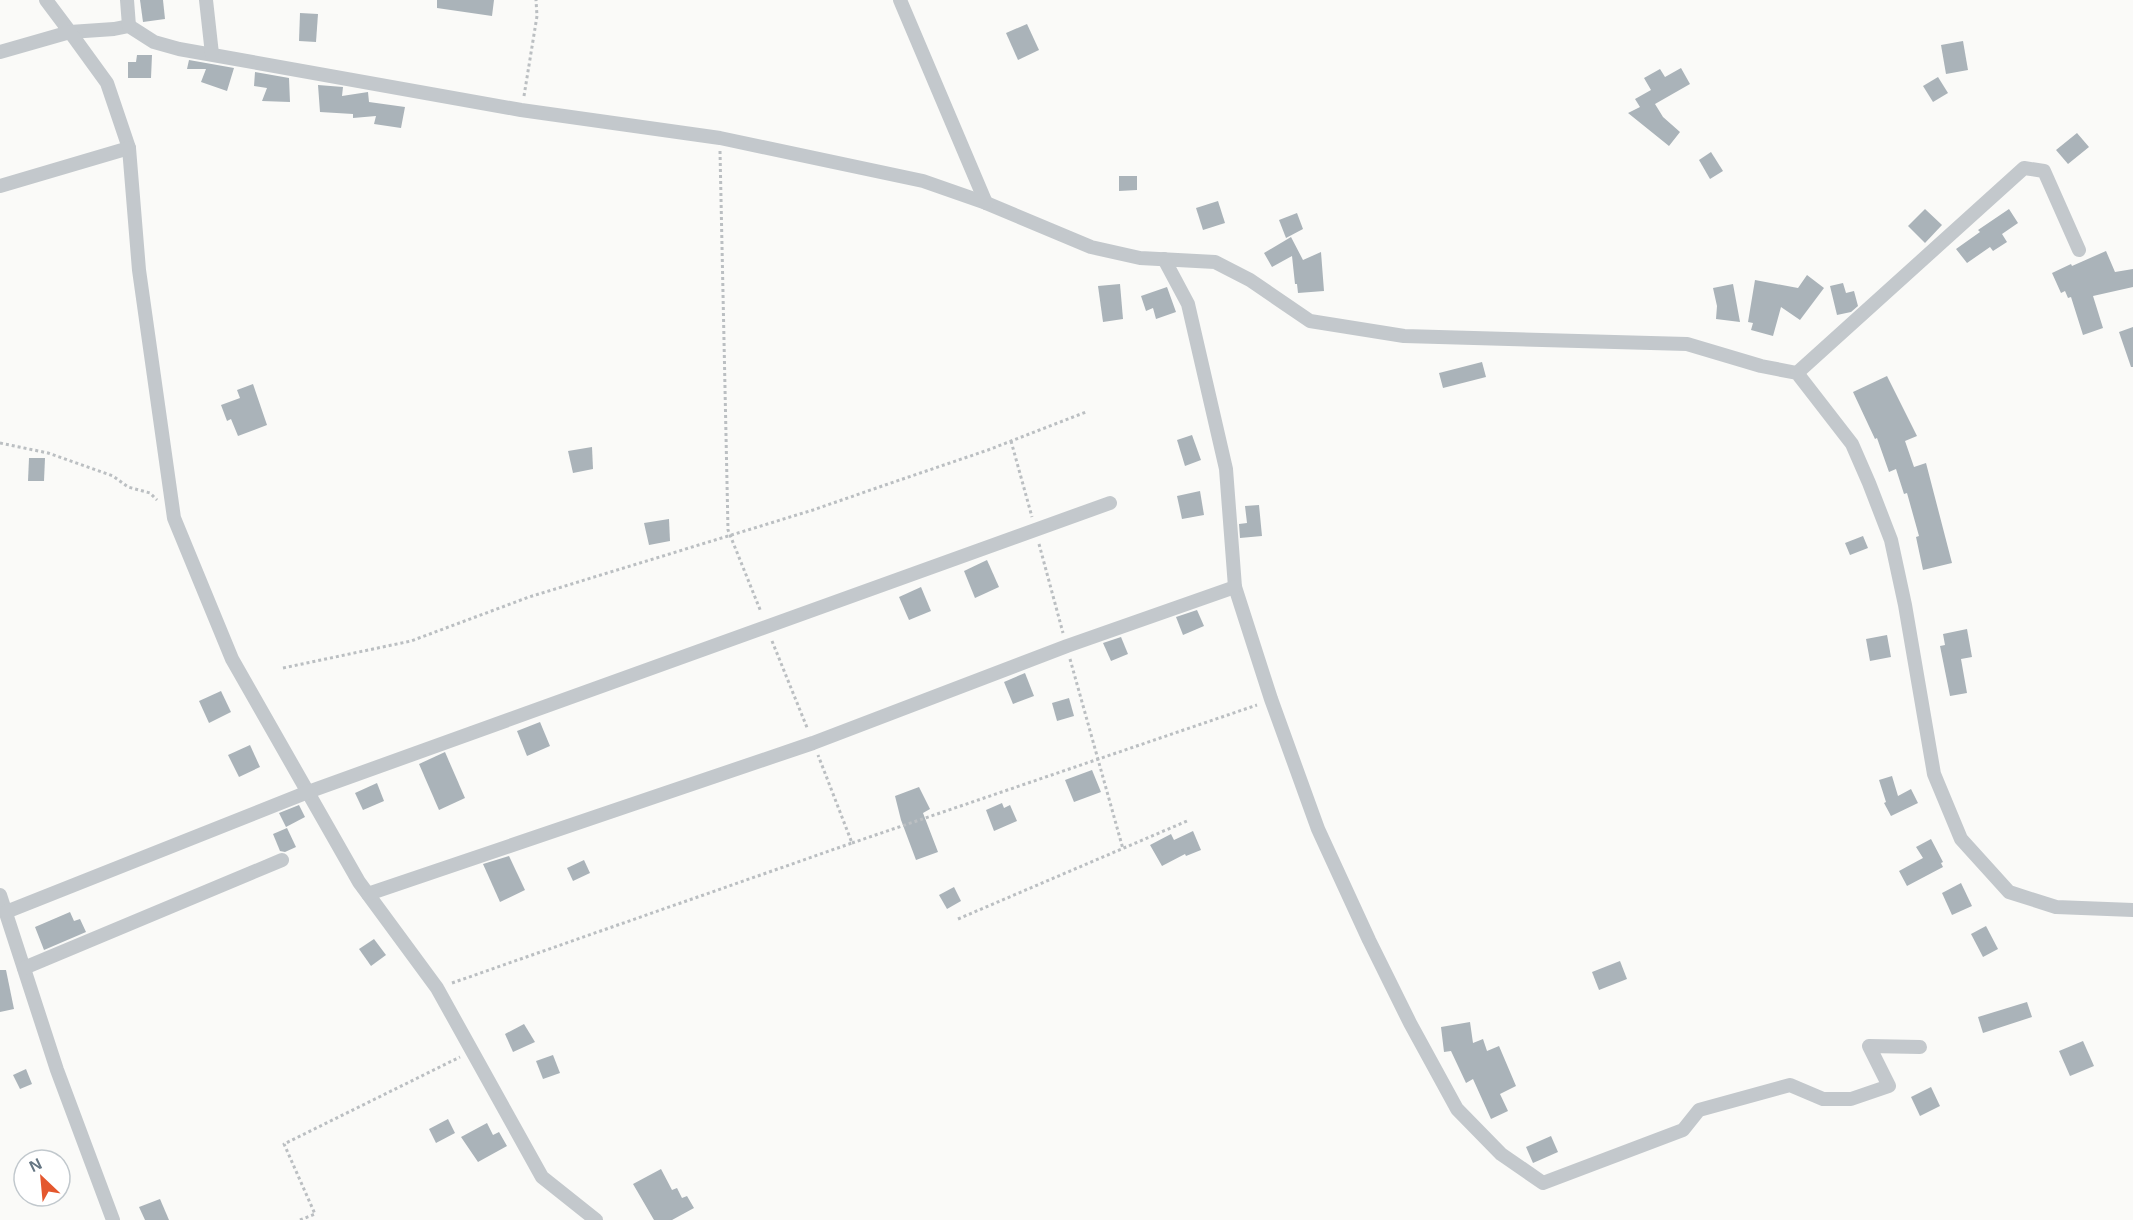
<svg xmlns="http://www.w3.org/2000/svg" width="2133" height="1220" font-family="Helvetica,sans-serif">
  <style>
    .building { fill: #aab3b9 }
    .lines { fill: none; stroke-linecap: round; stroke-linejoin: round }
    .path { stroke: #bbbfc2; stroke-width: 3; stroke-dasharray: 3 3; stroke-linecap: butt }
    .minor { stroke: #c3c8cc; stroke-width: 14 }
  </style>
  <rect width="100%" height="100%" fill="#fafaf8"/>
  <!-- building -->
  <g class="building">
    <path d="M140,0H163L165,19L143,22Z"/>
    <path d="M437,0H494L492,16L437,8Z"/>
    <path d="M300,13L318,14L316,42L299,41Z"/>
    <path d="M1027,24L1039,50L1018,60L1006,33Z"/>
    <path d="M1963,41L1968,70L1946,74L1941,45Z"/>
    <path d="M137,55H152L151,78H128V62H136Z"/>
    <path d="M189,60L234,68L227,91L201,82L206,69H187Z"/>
    <path d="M1681,68L1690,84L1655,104L1663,117L1680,132L1669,146L1628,113L1640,107L1635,99L1651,90L1644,78L1660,69L1665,77Z"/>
    <path d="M255,72L289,78L290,102L262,101L267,88L254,86Z"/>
    <path d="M1938,77L1948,93L1933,102L1923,86Z"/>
    <path d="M318,85L343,87L342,96L368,92L369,102L405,107L401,128L374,124L376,116L353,118V114L320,112Z"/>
    <path d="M2077,133L2089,147L2068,164L2056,150Z"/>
    <path d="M1711,152L1723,171L1710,179L1699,160Z"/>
    <path d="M1119,176H1137V190L1119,191Z"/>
    <path d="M1218,201L1225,223L1203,230L1196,208Z"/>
    <path d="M1925,209L1942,225L1925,243L1908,226Z"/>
    <path d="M2009,209L2018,223L2002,234L2007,242L1993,251L1990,247L1967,263L1956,249L1980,232L1978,230Z"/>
    <path d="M1297,213L1303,229L1286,238L1279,220Z"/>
    <path d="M1291,237L1303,260L1321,252L1324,291L1298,293L1297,284H1295L1292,256L1272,267L1264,253Z"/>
    <path d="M2106,251L2115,272L2133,269V287L2093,296L2103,328L2083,335L2071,297L2068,298L2065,291L2061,293L2052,273L2071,264L2072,266Z"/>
    <path d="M1807,275L1824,288L1800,320L1781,307L1773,336L1751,330L1753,323L1748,322L1755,280L1798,288Z"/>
    <path d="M1843,283L1846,293L1854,291L1858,306L1851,312L1837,315L1830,286Z"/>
    <path d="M1120,284L1123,319L1103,322L1098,286Z"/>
    <path d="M1733,284L1740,322L1716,319L1717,306L1713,288Z"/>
    <path d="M1167,287L1176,312L1156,319L1153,308L1146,311L1141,296Z"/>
    <path d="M2133,327V367H2131L2119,332Z"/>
    <path d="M1482,362L1486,377L1443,388L1439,373Z"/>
    <path d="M1887,376L1917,436L1905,441L1914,467L1926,463L1952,563L1923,570L1916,537L1919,536L1907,493L1904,494L1896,469L1889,472L1877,438L1875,439L1853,392Z"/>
    <path d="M253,384L267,425L238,436L231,419L227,421L221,405L240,398L237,390Z"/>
    <path d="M1192,435L1201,460L1185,466L1177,440Z"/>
    <path d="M592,447L593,469L573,473L568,451Z"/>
    <path d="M29,458H45L44,481H28Z"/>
    <path d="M1200,491L1204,515L1182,519L1177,496Z"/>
    <path d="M1259,505L1262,536L1240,538L1239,524L1247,523L1245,506Z"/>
    <path d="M669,519L670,541L649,545L644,523Z"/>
    <path d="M1863,536L1868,548L1850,555L1845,543Z"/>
    <path d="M987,560L999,587L975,598L964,571Z"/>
    <path d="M921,587L931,611L909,620L899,597Z"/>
    <path d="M1197,610L1204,626L1183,635L1176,617Z"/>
    <path d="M1967,629L1972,657L1961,659L1967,693L1950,696L1940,646L1945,645L1943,634Z"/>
    <path d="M1887,635L1891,657L1870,661L1866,639Z"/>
    <path d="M1121,637L1128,654L1111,661L1103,643Z"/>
    <path d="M1025,673L1034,696L1013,704L1004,682Z"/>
    <path d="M221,691L231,712L209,723L199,701Z"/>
    <path d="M1069,698L1074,716L1057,721L1052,703Z"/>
    <path d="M540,722L550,746L527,756L517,731Z"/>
    <path d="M250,745L260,767L239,777L228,755Z"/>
    <path d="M445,752L465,798L439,810L419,764Z"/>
    <path d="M1092,770L1101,792L1074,802L1065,780Z"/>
    <path d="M1892,776L1898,796L1911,789L1918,803L1891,816L1884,803L1886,802L1879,780Z"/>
    <path d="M377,783L384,801L363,810L355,793Z"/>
    <path d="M919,787L930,809L923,813L938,852L916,860L901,820L895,796Z"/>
    <path d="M1002,803L1004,808L1010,805L1017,821L994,831L986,810Z"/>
    <path d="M299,805L305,817L286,827L279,813Z"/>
    <path d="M287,828L296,847L285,852L280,851L273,834Z"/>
    <path d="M1193,831L1201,850L1186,856L1185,854L1162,866L1150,845L1171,834L1174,840Z"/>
    <path d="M1931,839L1943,862L1941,863L1943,867L1907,886L1899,871L1923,858L1916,847Z"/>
    <path d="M509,856L525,890L500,902L483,864Z"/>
    <path d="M584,860L590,873L573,881L567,868Z"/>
    <path d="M1961,883L1972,906L1952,915L1942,893Z"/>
    <path d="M954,887L961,901L947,909L939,895Z"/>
    <path d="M70,912L74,921L80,919L86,932L44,950L35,927Z"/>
    <path d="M1986,926L1998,949L1983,957L1971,934Z"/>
    <path d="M374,939L386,955L371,966L359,949Z"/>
    <path d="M1620,961L1627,979L1599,990L1592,972Z"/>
    <path d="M0,970H6L14,1009L0,1012Z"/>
    <path d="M2027,1002L2032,1017L1983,1033L1978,1017Z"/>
    <path d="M1470,1022L1473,1043L1483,1039L1487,1051L1499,1046L1516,1086L1500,1094L1508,1111L1491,1119L1473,1079L1466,1083L1451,1051L1444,1052L1441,1027Z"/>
    <path d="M524,1024L535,1042L513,1052L505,1034Z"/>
    <path d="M2083,1041L2094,1066L2070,1076L2059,1051Z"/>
    <path d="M553,1055L560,1073L543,1079L536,1061Z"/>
    <path d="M26,1069L32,1084L20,1089L13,1075Z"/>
    <path d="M1931,1087L1940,1106L1920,1116L1911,1097Z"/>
    <path d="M448,1119L455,1133L436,1143L429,1129Z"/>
    <path d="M487,1123L493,1135L499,1132L507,1146L478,1162L461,1137Z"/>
    <path d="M1551,1136L1558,1152L1533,1163L1526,1147Z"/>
    <path d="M661,1169L672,1190L677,1188L682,1198L687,1196L694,1208L672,1220H654L633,1184Z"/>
    <path d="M160,1199L169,1220H145L139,1207Z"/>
  </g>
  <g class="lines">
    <!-- path -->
    <g class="path">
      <path d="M524,96L537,16L536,0"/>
      <path d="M720,151L728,530L761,612"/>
      <path d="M1011,441L1032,517"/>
      <path d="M0,443L48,453L113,476L128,487L150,493L157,500"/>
      <path d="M1039,544L1063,633"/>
      <path d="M772,641L808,730"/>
      <path d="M1070,659L1123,849"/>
      <path d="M283,668L411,641L529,597L813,510L888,484L988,450L1086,412"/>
      <path d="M852,843L1257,705"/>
      <path d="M958,919L1187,821"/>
      <path d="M452,983L852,843L818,755"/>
      <path d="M300,1220L315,1214L284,1144L460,1057"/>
    </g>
    <!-- minor -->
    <g class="minor">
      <path d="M46,0L70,32L114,29L129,26L154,42L179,49L521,110L720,138L923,181L986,203L1091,247L1140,258L1215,262L1250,280L1310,321L1404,336L1687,344L1761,366L1797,373L1852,444L1869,483L1891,540L1905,605L1934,774L1961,839L2009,892L2056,907L2133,910"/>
      <path d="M127,0L129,26"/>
      <path d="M206,0L212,54"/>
      <path d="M900,0L986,203"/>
      <path d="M0,52L70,32L107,83L129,148L139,270L174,518L232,659L359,882L437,988L542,1177L596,1220"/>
      <path d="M0,186L129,148"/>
      <path d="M1164,259L1188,304L1226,469L1235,587L1271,699L1318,829L1369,940L1410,1023L1457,1109L1501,1154L1543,1183L1683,1130L1699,1110L1790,1085L1823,1099H1851L1889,1086L1869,1046L1920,1047"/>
      <path d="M1797,373L2024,168L2044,171L2079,250"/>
      <path d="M368,894L813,743L1067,646L1235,587"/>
      <path d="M0,895L57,1070L113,1220"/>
      <path d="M6,912L308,792L1110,503"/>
      <path d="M24,968L282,860"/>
    </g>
  </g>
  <!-- north arrow -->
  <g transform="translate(42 1178) rotate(334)"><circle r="28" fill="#ffffff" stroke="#c1c8cd" stroke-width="1.5"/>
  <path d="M0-4.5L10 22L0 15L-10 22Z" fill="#e4572e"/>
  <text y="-9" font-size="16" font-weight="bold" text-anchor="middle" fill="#657683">N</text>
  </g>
</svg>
